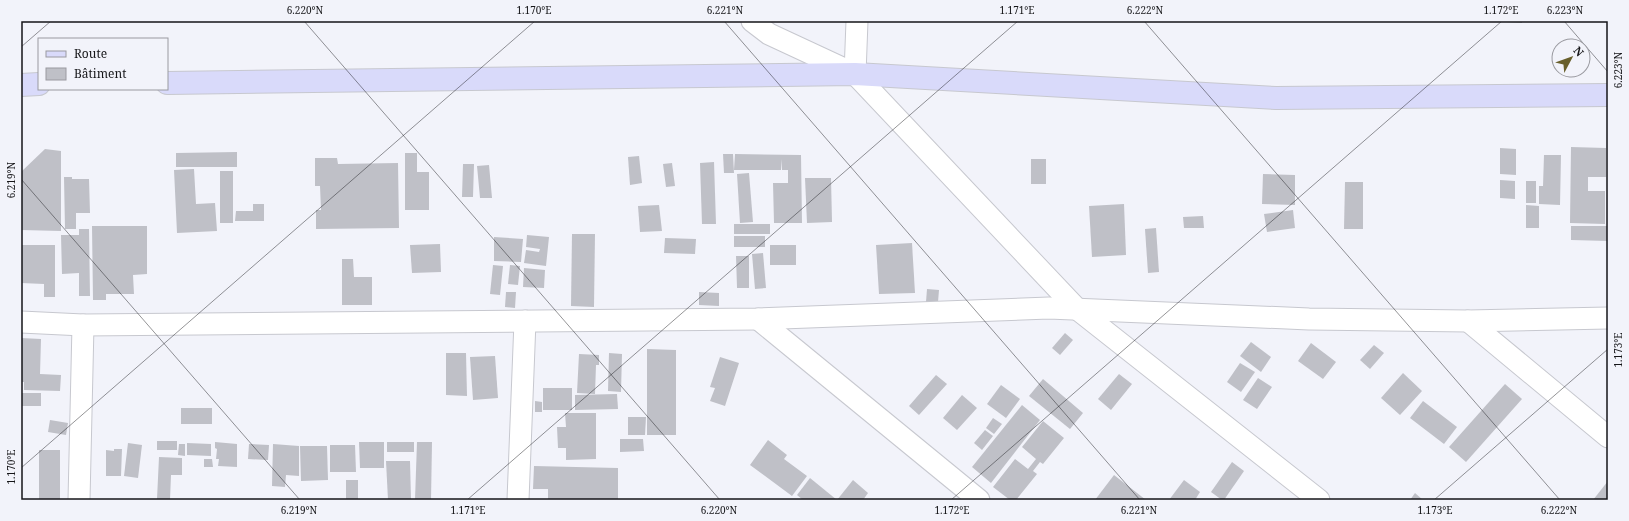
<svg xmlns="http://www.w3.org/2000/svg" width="1629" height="521" font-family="'Noto Serif',serif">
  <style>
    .building { fill: #bfc0c7 }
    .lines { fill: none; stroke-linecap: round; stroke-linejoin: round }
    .street-casing { stroke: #c7c8cf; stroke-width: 23 }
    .secondary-casing { stroke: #c7c8cf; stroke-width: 24 }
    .street { stroke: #fff; stroke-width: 21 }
    .secondary { stroke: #d9dafa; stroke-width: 22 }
    .ticks { fill: none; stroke: #151518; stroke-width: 1; stroke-opacity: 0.45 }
    .neatline { fill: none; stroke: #151518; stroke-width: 1.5 }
    .ticks-label { font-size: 10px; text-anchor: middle; fill: #151518 }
  </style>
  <rect width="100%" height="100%" fill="#f2f3fa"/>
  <!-- building -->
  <g class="building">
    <path d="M1506,21H1522V23L1506,22Z"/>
    <path d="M1571,147L1606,148V177H1588V191H1605V224L1570,223Z"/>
    <path d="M1500,148L1516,149V175L1500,174Z"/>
    <path d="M45,149L61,151V231L21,230V172Z"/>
    <path d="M237,152V167H176V153Z"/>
    <path d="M405,153H417V172H429V210H405Z"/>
    <path d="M723,154H733L734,173H724Z"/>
    <path d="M735,154L801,155L802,223H774L773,183H788V170H782L781,159V170H734Z"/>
    <path d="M1544,155H1561L1560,205L1539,204V186H1543Z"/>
    <path d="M639,156L642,183L630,185L628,157Z"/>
    <path d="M315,158H337L338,164L398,163L399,228L316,229V210H321L320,186H315Z"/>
    <rect x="1031" y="159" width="15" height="25"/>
    <path d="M714,162L716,224H702L700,163Z"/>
    <path d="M672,163L675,186L666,187L663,164Z"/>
    <path d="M463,164H474L473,197H462Z"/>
    <path d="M489,165L492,198H480L477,166Z"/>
    <path d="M194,169L196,204L215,203L217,231L177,233L174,170Z"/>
    <rect x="220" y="171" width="13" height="52"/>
    <path d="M749,173L753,222L740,223L737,174Z"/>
    <path d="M1263,174L1295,175V205L1262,204Z"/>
    <path d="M64,177H72V179H89L90,213H76V229H65Z"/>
    <path d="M805,178H831L832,222L807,223Z"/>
    <path d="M1500,180L1515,181V199L1500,198Z"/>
    <rect x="1526" y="181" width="10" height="22"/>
    <path d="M1345,182H1363V229H1344Z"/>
    <path d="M253,204H264V221H235L236,211H253Z"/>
    <path d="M1124,204L1126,255L1092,257L1089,206Z"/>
    <path d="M659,205L662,231L640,232L638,206Z"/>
    <path d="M1526,205L1539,206V228H1526Z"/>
    <path d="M1293,210L1295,228L1267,232L1264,214Z"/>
    <path d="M1203,216L1204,228H1184L1183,217Z"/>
    <rect x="734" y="224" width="36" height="10"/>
    <path d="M92,226H147V274L133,275L134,294H106V300H93Z"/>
    <path d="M1571,226H1608V241L1571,240Z"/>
    <path d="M1156,228L1159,272L1148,273L1145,229Z"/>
    <path d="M79,229H89L90,296H79V273L62,274L61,235H79Z"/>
    <path d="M572,234H595L594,307L571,306Z"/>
    <path d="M527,235L549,237L546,266L524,263L526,250L539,252L540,249L526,247Z"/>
    <rect x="734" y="236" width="31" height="11"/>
    <path d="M494,237L523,239L521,262L494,261Z"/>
    <path d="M665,238L696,239L695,254L664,253Z"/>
    <path d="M912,243L915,293L879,294L876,245Z"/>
    <path d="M440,244L441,272L412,273L410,245Z"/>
    <path d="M21,245H55V297H44V284L21,283Z"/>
    <rect x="770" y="245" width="26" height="20"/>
    <path d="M763,253L766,288L755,289L752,254Z"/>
    <path d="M736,256H749V288H737Z"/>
    <path d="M342,259H353L354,277H372V305H342Z"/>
    <path d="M493,265L503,266L500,295L490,294Z"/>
    <path d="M510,265L520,266L518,285L508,284Z"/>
    <path d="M524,268L545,270L544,288L523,287Z"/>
    <path d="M927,289L939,290L938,302H926Z"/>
    <path d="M506,292H516L515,308L505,307Z"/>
    <path d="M699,292L719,293V306L699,305Z"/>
    <path d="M1065,333L1073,340L1060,355L1052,348Z"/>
    <path d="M21,338L41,339L40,374L61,375L60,391L24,390V382H21Z"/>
    <path d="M1251,342L1271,357L1261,372L1240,356Z"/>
    <path d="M1311,343L1336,362L1323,379L1298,361Z"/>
    <path d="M1374,345L1384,353L1370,369L1360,360Z"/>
    <path d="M647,349L676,350V435H647Z"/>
    <path d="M446,353H466L467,396L446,395Z"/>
    <path d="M609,353L622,354L621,392L608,391Z"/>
    <path d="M579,354L599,355V365H596L595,394L577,393Z"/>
    <path d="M495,356L498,398L473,400L470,357Z"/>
    <path d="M720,357L739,363L725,406L710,401L715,388L710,387Z"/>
    <path d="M1240,363L1255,372L1241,392L1227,382Z"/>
    <path d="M1403,373L1422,391L1400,415L1381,398Z"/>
    <path d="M1119,374L1132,384L1111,410L1098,399Z"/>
    <path d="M936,375L947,384L919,415L909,406Z"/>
    <path d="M1258,378L1272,387L1257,409L1243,400Z"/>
    <path d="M1043,379L1083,413L1070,429L1029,396Z"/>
    <path d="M1505,384L1522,399L1466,462L1449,447Z"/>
    <path d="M1001,385L1020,399L1006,418L987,404Z"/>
    <rect x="543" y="388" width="29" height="22"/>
    <rect x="21" y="393" width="20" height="13"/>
    <path d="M617,394L618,409L575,410V395Z"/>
    <path d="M962,395L977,408L957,430L943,418Z"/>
    <path d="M535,401L542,402V412H535Z"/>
    <path d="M1423,401L1457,427L1444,444L1410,418Z"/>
    <path d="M1022,405L1040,420L991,483L972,467Z"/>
    <rect x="181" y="408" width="31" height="16"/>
    <path d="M565,413H596V459L566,460V448H558L557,427H566Z"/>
    <path d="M628,417H646L645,435H628Z"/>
    <path d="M993,418L1002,424L994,434L986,428Z"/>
    <path d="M50,420L68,423L66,435L48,432Z"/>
    <path d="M1043,421L1064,438L1043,464L1040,462L1033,471L1037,474L1016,500H1010L993,487L1015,459L1028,469L1036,459L1022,447Z"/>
    <path d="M985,430L993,436L982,450L974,443Z"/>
    <path d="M620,439H643L644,451L620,452Z"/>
    <path d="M768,440L787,455L784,459L807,476L792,496L750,465Z"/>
    <rect x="157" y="441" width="20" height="9"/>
    <path d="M215,442L237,444V467L218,466L219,459H216L217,449L215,448Z"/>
    <path d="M359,442H384V468H360Z"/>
    <rect x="387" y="442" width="27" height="10"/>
    <path d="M417,442H432L431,500H415Z"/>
    <path d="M128,443L142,445L138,478L124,476Z"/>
    <path d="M187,443L211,444V456L187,455Z"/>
    <path d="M179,444H185V456L178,455Z"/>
    <path d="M249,444L269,445L268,460L248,459Z"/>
    <path d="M273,444L299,446V476L286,475L285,487L272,486Z"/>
    <path d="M330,445H355L356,472H330Z"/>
    <path d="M300,446H327L328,480L301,481Z"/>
    <path d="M114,449H122L121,476H106V450L114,451Z"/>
    <rect x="39" y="450" width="21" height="50"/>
    <path d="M159,457L182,458V475H171L170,500L157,499Z"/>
    <path d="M204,459H212L213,467H204Z"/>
    <path d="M386,461H410L411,500H388Z"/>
    <path d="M1232,462L1244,471L1224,500H1222L1211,492Z"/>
    <path d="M534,466L618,468V500H548V489H533Z"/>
    <path d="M1114,475L1146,500H1095Z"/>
    <path d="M810,478L837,500H803L797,495Z"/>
    <rect x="346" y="480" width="12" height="20"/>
    <path d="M853,480L868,493L863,500H837Z"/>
    <path d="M1184,480L1200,492L1195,500H1169Z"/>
    <path d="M1608,481V500H1593Z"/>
    <path d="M1415,493L1423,500H1410Z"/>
  </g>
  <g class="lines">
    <defs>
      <g id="street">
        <path d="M752,21L769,34L855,74L1077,309L1319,500"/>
        <path d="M855,74L857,21"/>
        <path d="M758,319L979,500"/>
        <path d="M1468,321L1608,437"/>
        <path d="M21,322L83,325L758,319L1049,308L1309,319L1468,321L1608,318"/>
        <path d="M79,500L83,325"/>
        <path d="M518,500L525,321"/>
      </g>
      <g id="secondary">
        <path d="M167,83L855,74L1276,98L1608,95"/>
        <path d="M21,85L39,84"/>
      </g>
    </defs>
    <!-- street casing -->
    <use href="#street" class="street-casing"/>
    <!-- secondary casing -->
    <use href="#secondary" class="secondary-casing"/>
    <!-- street -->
    <use href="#street" class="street"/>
    <!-- secondary -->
    <use href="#secondary" class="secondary"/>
  </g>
  <!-- ticks -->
  <path class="ticks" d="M304,21L720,500M724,21L1140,500M1144,21L1560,500M1564,21L1608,72M21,47L51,21M21,179L300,500M21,468L535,21M467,500L1018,21M951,500L1502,21M1434,500L1608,349"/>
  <!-- border -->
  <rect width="1629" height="521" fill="none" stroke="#f2f3fa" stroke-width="44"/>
  <!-- legend -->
  <rect x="38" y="38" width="130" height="52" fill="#f2f3fa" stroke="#9a9aa0"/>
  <rect x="46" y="51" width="20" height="6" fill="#d9dafa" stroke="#9a9aa0"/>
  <text x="74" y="58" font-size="12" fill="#151518">Route</text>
  <rect x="46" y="68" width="20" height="12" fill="#bfc0c7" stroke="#9a9aa0"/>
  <text x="74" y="78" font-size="12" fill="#151518">Bâtiment</text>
  <!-- north arrow -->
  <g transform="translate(1571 58) rotate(49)"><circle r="19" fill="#f2f3fa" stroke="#9a9aa0"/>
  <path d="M0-3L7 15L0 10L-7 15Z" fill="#685f2b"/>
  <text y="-6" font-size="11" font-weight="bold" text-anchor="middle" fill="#151518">N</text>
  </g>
  <rect x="22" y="22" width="1585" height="477" class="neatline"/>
  <g class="ticks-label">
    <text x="305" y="14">6.220°N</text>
    <text x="534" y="14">1.170°E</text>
    <text x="725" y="14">6.221°N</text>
    <text x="1017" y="14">1.171°E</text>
    <text x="1145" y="14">6.222°N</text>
    <text x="1501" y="14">1.172°E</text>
    <text x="1565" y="14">6.223°N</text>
    <text transform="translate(1618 70) rotate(-90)" y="4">6.223°N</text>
    <text transform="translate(11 180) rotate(-90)" y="4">6.219°N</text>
    <text transform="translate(1618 350) rotate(-90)" y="4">1.173°E</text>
    <text transform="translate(11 467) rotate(-90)" y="4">1.170°E</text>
    <text x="299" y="514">6.219°N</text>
    <text x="468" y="514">1.171°E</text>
    <text x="719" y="514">6.220°N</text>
    <text x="952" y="514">1.172°E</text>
    <text x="1139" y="514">6.221°N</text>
    <text x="1435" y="514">1.173°E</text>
    <text x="1559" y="514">6.222°N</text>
  </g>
</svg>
